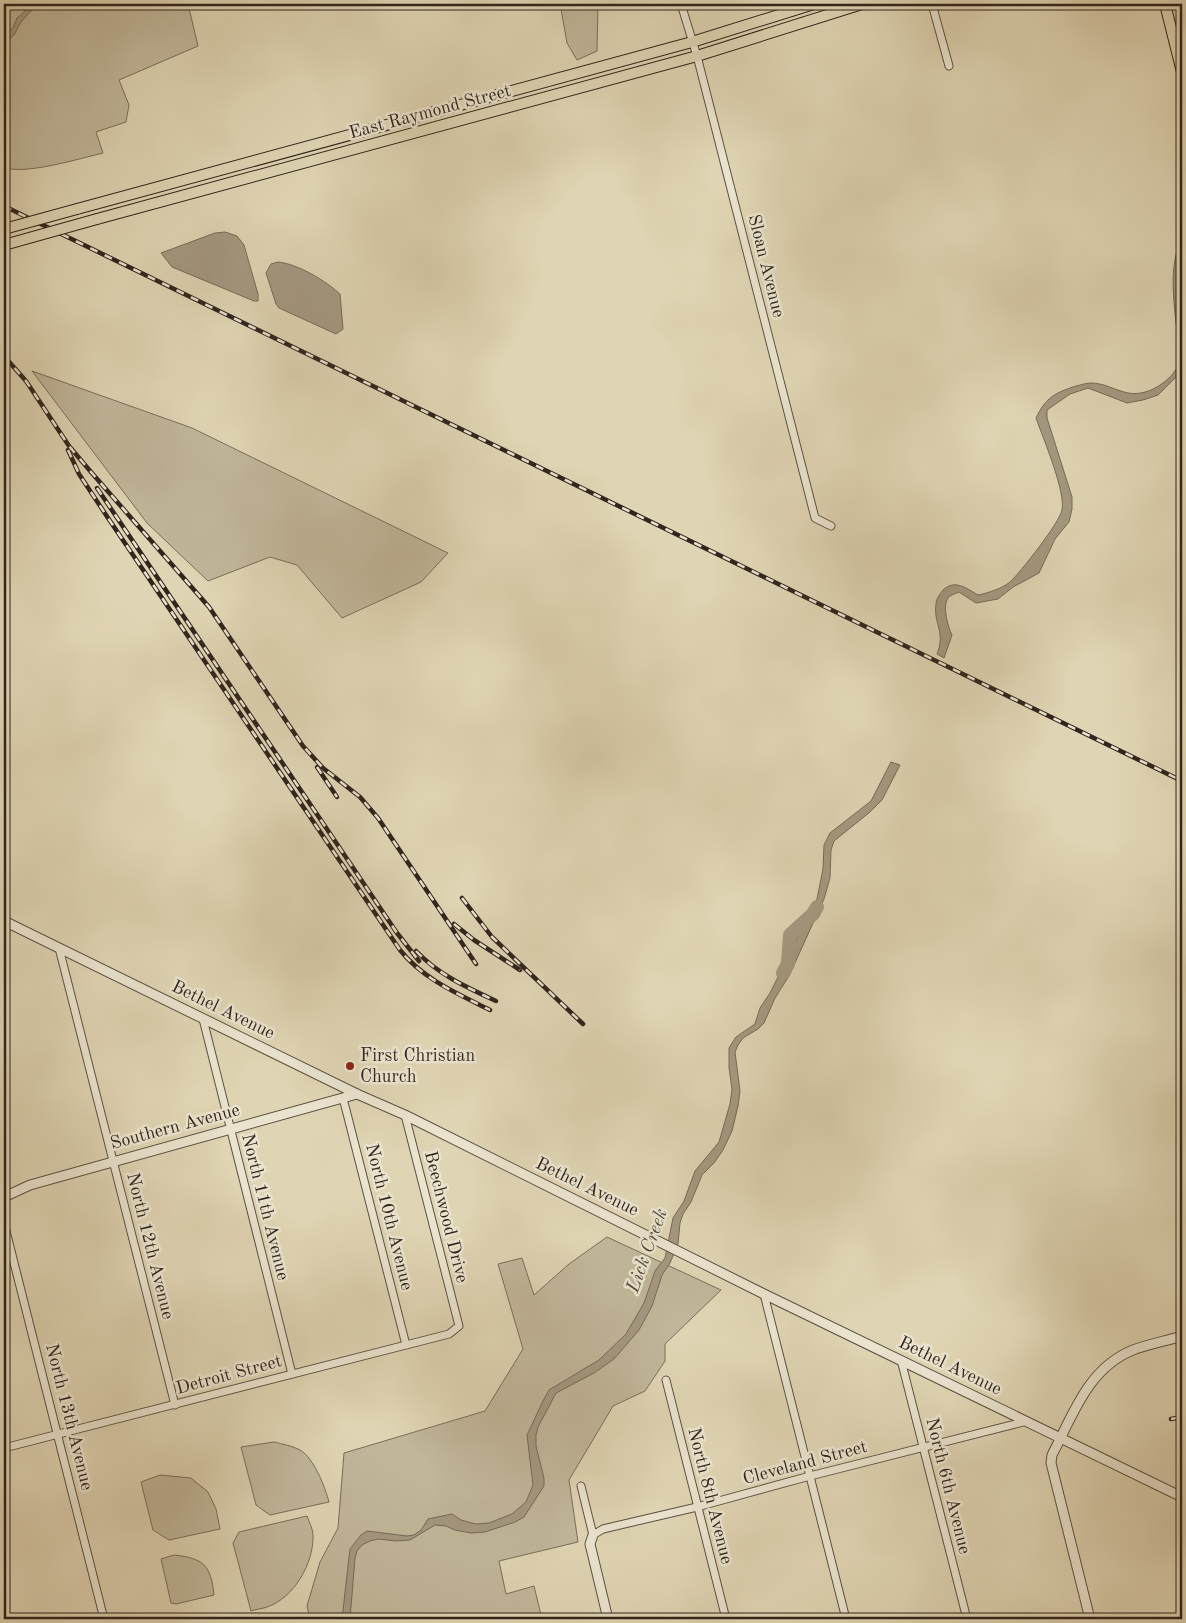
<svg xmlns="http://www.w3.org/2000/svg" width="1186" height="1623" font-family="'Old Standard TT',serif">
  <style>
    .green { fill: #c1b69a; stroke: #796e5c }
    .water { fill: #a49880; stroke: #766a58 }
    .lines { fill: none; stroke-linecap: round; stroke-linejoin: round }
    .river { stroke: #a49880; stroke-width: 14 }
    .minor-casing { stroke: #5c5142; stroke-width: 9 }
    .tertiary-casing { stroke: #5c5142; stroke-width: 11 }
    .primary-casing { stroke: #31251d; stroke-width: 12 }
    .minor { stroke: #eae3ce; stroke-width: 7 }
    .tertiary { stroke: #eae3ce; stroke-width: 9 }
    .primary { stroke: #dfd4b3; stroke-width: 10 }
    .rail-casing { stroke: #31251d; stroke-width: 4.5 }
    .rail { stroke: #eae3ce; stroke-width: 2.5; stroke-dasharray: 8; stroke-linecap: butt }
    .primary-bridge-casing { stroke: #31251d; stroke-width: 12; stroke-linecap: butt }
    .primary-bridge { stroke: #dfd4b3; stroke-width: 10 }
    .poi-dot { fill: #8f2418; stroke: #eae3ce; stroke-width: 2 }
    .labels { text-anchor: middle; dominant-baseline: central; stroke-width: 5; stroke-linejoin: round; paint-order: stroke }
    .street-label { font-size: 18px; fill: #31251d; stroke: #eae3ce }
    .poi-label { font-size: 18px; fill: #31251d; stroke: #eae3ce; text-anchor: start }
    .water-label { font-size: 19px; font-style: italic; fill: #54483b; stroke: #eae3ce }
  </style>
  <rect width="100%" height="100%" fill="#dfd4b3"/>
  <filter id="stains"><feTurbulence type="fractalNoise" baseFrequency=".004" numOctaves="4"/><feColorMatrix values="0 0 0 0 .2 0 0 0 0 .09 0 0 0 0 .02 0 0 0 .5 -.17"/></filter>
  <radialGradient id="worn" r=".72"><stop offset=".6" stop-color="#630" stop-opacity="0"/><stop offset="1" stop-color="#630" stop-opacity=".3"/></radialGradient>
  <!-- green -->
  <g class="green">
    <path d="M4,4H188L198,46L119,80L129,105L126,122L96,132L103,153C82,158 22,176 4,167Z"/>
    <path d="M558,4H598L597,51L577,60L567,43L561,9Z"/>
    <path d="M32,371L192,428L448,553L421,582L342,618L297,565L270,557L208,581L147,523Z"/>
    <path d="M607,1237L721,1290L665,1344V1361L645,1391L613,1406L569,1480L578,1542L499,1561L506,1594L534,1586L542,1619H310L307,1606L320,1562L338,1528L344,1453L485,1411L523,1349L498,1264L522,1258L534,1295L569,1264Z"/>
    <path d="M274,1442C282,1444 293,1446 300,1450C314,1458 325,1487 329,1502L270,1515L256,1505L241,1447Z"/>
    <path d="M160,1475L191,1478L208,1492L216,1509L220,1529L169,1540L153,1530L141,1482Z"/>
    <path d="M307,1516C309,1522 313,1529 313,1535C314,1563 294,1598 267,1607C262,1609 256,1609 251,1611L233,1543L239,1532Z"/>
    <path d="M174,1555C203,1558 211,1565 214,1595L176,1604L171,1603L161,1559Z"/>
  </g>
  <!-- water -->
  <g class="water">
    <path d="M33,4H37L21,22L14,35L4,43V36L13,28L17,18Z"/>
    <path d="M225,232L237,236L244,245L258,294V301H254L172,267L161,253L215,233Z"/>
    <path d="M1182,241V371L1158,395L1143,400L1127,403L1088,388L1070,394L1047,410V418L1072,497V509L1069,522L1055,539L1039,573L1013,587L998,599L976,603L959,592C955,594 950,595 948,598C942,605 948,628 952,635L944,658L937,654C946,632 933,623 936,604C936,599 940,594 943,590C955,579 966,588 978,595C988,593 1001,589 1010,582C1020,573 1060,522 1062,510C1066,492 1043,438 1036,418C1046,397 1055,393 1076,386C1081,385 1086,383 1091,383C1103,383 1113,389 1124,392C1141,397 1157,389 1169,378C1172,375 1177,369 1178,365C1181,358 1179,347 1178,339C1175,313 1167,262 1182,241Z"/>
    <path d="M278,262C298,264 326,281 340,294L343,329L336,334L279,308L276,304L266,273L271,264Z"/>
    <path d="M891,762L900,765L882,800L870,812L834,841L831,850L830,878L824,899L789,976L775,998L764,1023L758,1029L743,1038L738,1045L735,1052L740,1091L738,1106L732,1131L723,1150L714,1163L702,1175L691,1202L683,1214L680,1223L678,1244L670,1263L662,1275L652,1306L639,1330L614,1359L594,1373L556,1393L538,1427L536,1435V1446L544,1478V1486L524,1517L515,1522L485,1532L471,1533L455,1530L446,1526L435,1525L410,1540L396,1541L378,1539L370,1541L362,1545L357,1551L355,1558L350,1619H342L350,1549L361,1535L367,1531L407,1536L414,1535L421,1530L428,1519L452,1514L461,1520L476,1524L489,1523L512,1514L526,1502L533,1485L527,1435L543,1401L549,1390L599,1360L626,1334L644,1303L655,1271L665,1258L673,1218L684,1201L695,1171L719,1142L730,1104L732,1089L729,1068V1048L736,1037L755,1024L760,1008L770,993L817,899L823,869L824,845L830,833L871,801Z"/>
  </g>
  <g class="lines">
    <!-- river -->
    <path class="river" d="M783,973L788,964L790,935L813,914L817,907"/>
    <defs>
      <g id="minor">
        <path d="M681,4L697,56L815,518L831,526"/>
        <path d="M932,4L949,66"/>
        <path d="M59,948L175,1405"/>
        <path d="M203,1019L292,1374"/>
        <path d="M343,1098L406,1345"/>
        <path d="M4,1223L104,1619"/>
        <path d="M764,1294L846,1619"/>
        <path d="M901,1360L967,1619"/>
        <path d="M666,1380L726,1619"/>
        <path d="M4,1448L449,1334L459,1326L405,1115"/>
        <path d="M581,1486L593,1535L603,1529L697,1507L810,1476L1027,1421"/>
      </g>
      <g id="tertiary">
        <path d="M4,921L357,1094L405,1115L764,1294L1182,1497"/>
        <path d="M4,1197L30,1185L357,1094"/>
        <path d="M593,1535L590,1544L608,1619"/>
        <path d="M1090,1619L1051,1463L1052,1455C1073,1415 1088,1368 1133,1350C1149,1344 1166,1341 1182,1336"/>
      </g>
      <g id="primary">
        <path d="M1165,4L1182,72"/>
        <path d="M1181,4L1182,11"/>
        <path d="M77,209L692,42L814,4"/>
        <path d="M97,219L697,56L862,4"/>
      </g>
    </defs>
    <!-- minor casing -->
    <use href="#minor" class="minor-casing"/>
    <!-- tertiary casing -->
    <use href="#tertiary" class="tertiary-casing"/>
    <!-- primary casing -->
    <use href="#primary" class="primary-casing"/>
    <!-- minor -->
    <use href="#minor" class="minor"/>
    <!-- tertiary -->
    <use href="#tertiary" class="tertiary"/>
    <!-- primary -->
    <use href="#primary" class="primary"/>
    <defs>
      <g id="rail">
        <path d="M4,206L1182,781"/>
        <path d="M4,356L26,381L69,446L91,472L209,607L303,746L323,768L360,797L378,818L476,964"/>
        <path d="M68,450L79,474L108,518L400,950C423,979 458,994 490,1010"/>
        <path d="M97,488L397,933L419,961"/>
        <path d="M317,767L337,797"/>
        <path d="M462,898L492,937L583,1024"/>
        <path d="M454,924L474,940L520,970"/>
        <path d="M416,951C439,975 466,987 496,1001"/>
        <path d="M1171,1419L1182,1417"/>
      </g>
    </defs>
    <!-- rail casing -->
    <use href="#rail" class="rail-casing"/>
    <!-- rail -->
    <use href="#rail" class="rail"/>
    <defs>
      <g id="primary-bridge">
        <path d="M4,229L77,209"/>
        <path d="M4,245L97,219"/>
      </g>
    </defs>
    <!-- primary-bridge casing -->
    <use href="#primary-bridge" class="primary-bridge-casing"/>
    <!-- primary-bridge -->
    <use href="#primary-bridge" class="primary-bridge"/>
  </g>
  <!-- markers -->
  <circle class="poi-dot" cx="350" cy="1066" r="5"/>
  <g class="labels">
    <!-- street labels -->
    <g class="street-label">
      <text transform="translate(430 112) rotate(-15)">East Raymond Street</text>
      <text transform="translate(766 266) rotate(76)">Sloan Avenue</text>
      <text transform="translate(223 1010) rotate(26)">Bethel Avenue</text>
      <text transform="translate(175 1127) rotate(-15)">Southern Avenue</text>
      <text transform="translate(587 1187) rotate(26)">Bethel Avenue</text>
      <text transform="translate(265 1207) rotate(76)">North 11th Avenue</text>
      <text transform="translate(389 1217) rotate(76)">North 10th Avenue</text>
      <text transform="translate(446 1217) rotate(76)">Beechwood Drive</text>
      <text transform="translate(150 1246) rotate(76)">North 12th Avenue</text>
      <text transform="translate(950 1366) rotate(26)">Bethel Avenue</text>
      <text transform="translate(229 1375) rotate(-15)">Detroit Street</text>
      <text transform="translate(69 1417) rotate(76)">North 13th Avenue</text>
      <text transform="translate(805 1463) rotate(-15)">Cleveland Street</text>
      <text transform="translate(948 1486) rotate(76)">North 6th Avenue</text>
      <text transform="translate(710 1496) rotate(76)">North 8th Avenue</text>
    </g>
    <!-- poi labels -->
    <g class="poi-label">
      <text x="360" y="1056">First Christian<tspan x="360" dy="21">Church</tspan></text>
    </g>
    <!-- water labels -->
    <g class="water-label">
      <text transform="translate(648 1251) rotate(-70)">Lick Creek</text>
    </g>
  </g>
  <!-- margin -->
  <rect width="1186" height="1623" fill="none" stroke="#dfd4b3" stroke-width="20"/>
  <rect x="5" y="5" width="1176" height="1613" fill="none" stroke="#31251d" stroke-width="2.5"/>
  <rect x="10" y="10" width="1166" height="1603" fill="none" stroke="#31251d"/>
  <rect width="100%" height="100%" filter="url(#stains)"/>
  <rect width="100%" height="100%" fill="url(#worn)"/>
</svg>
